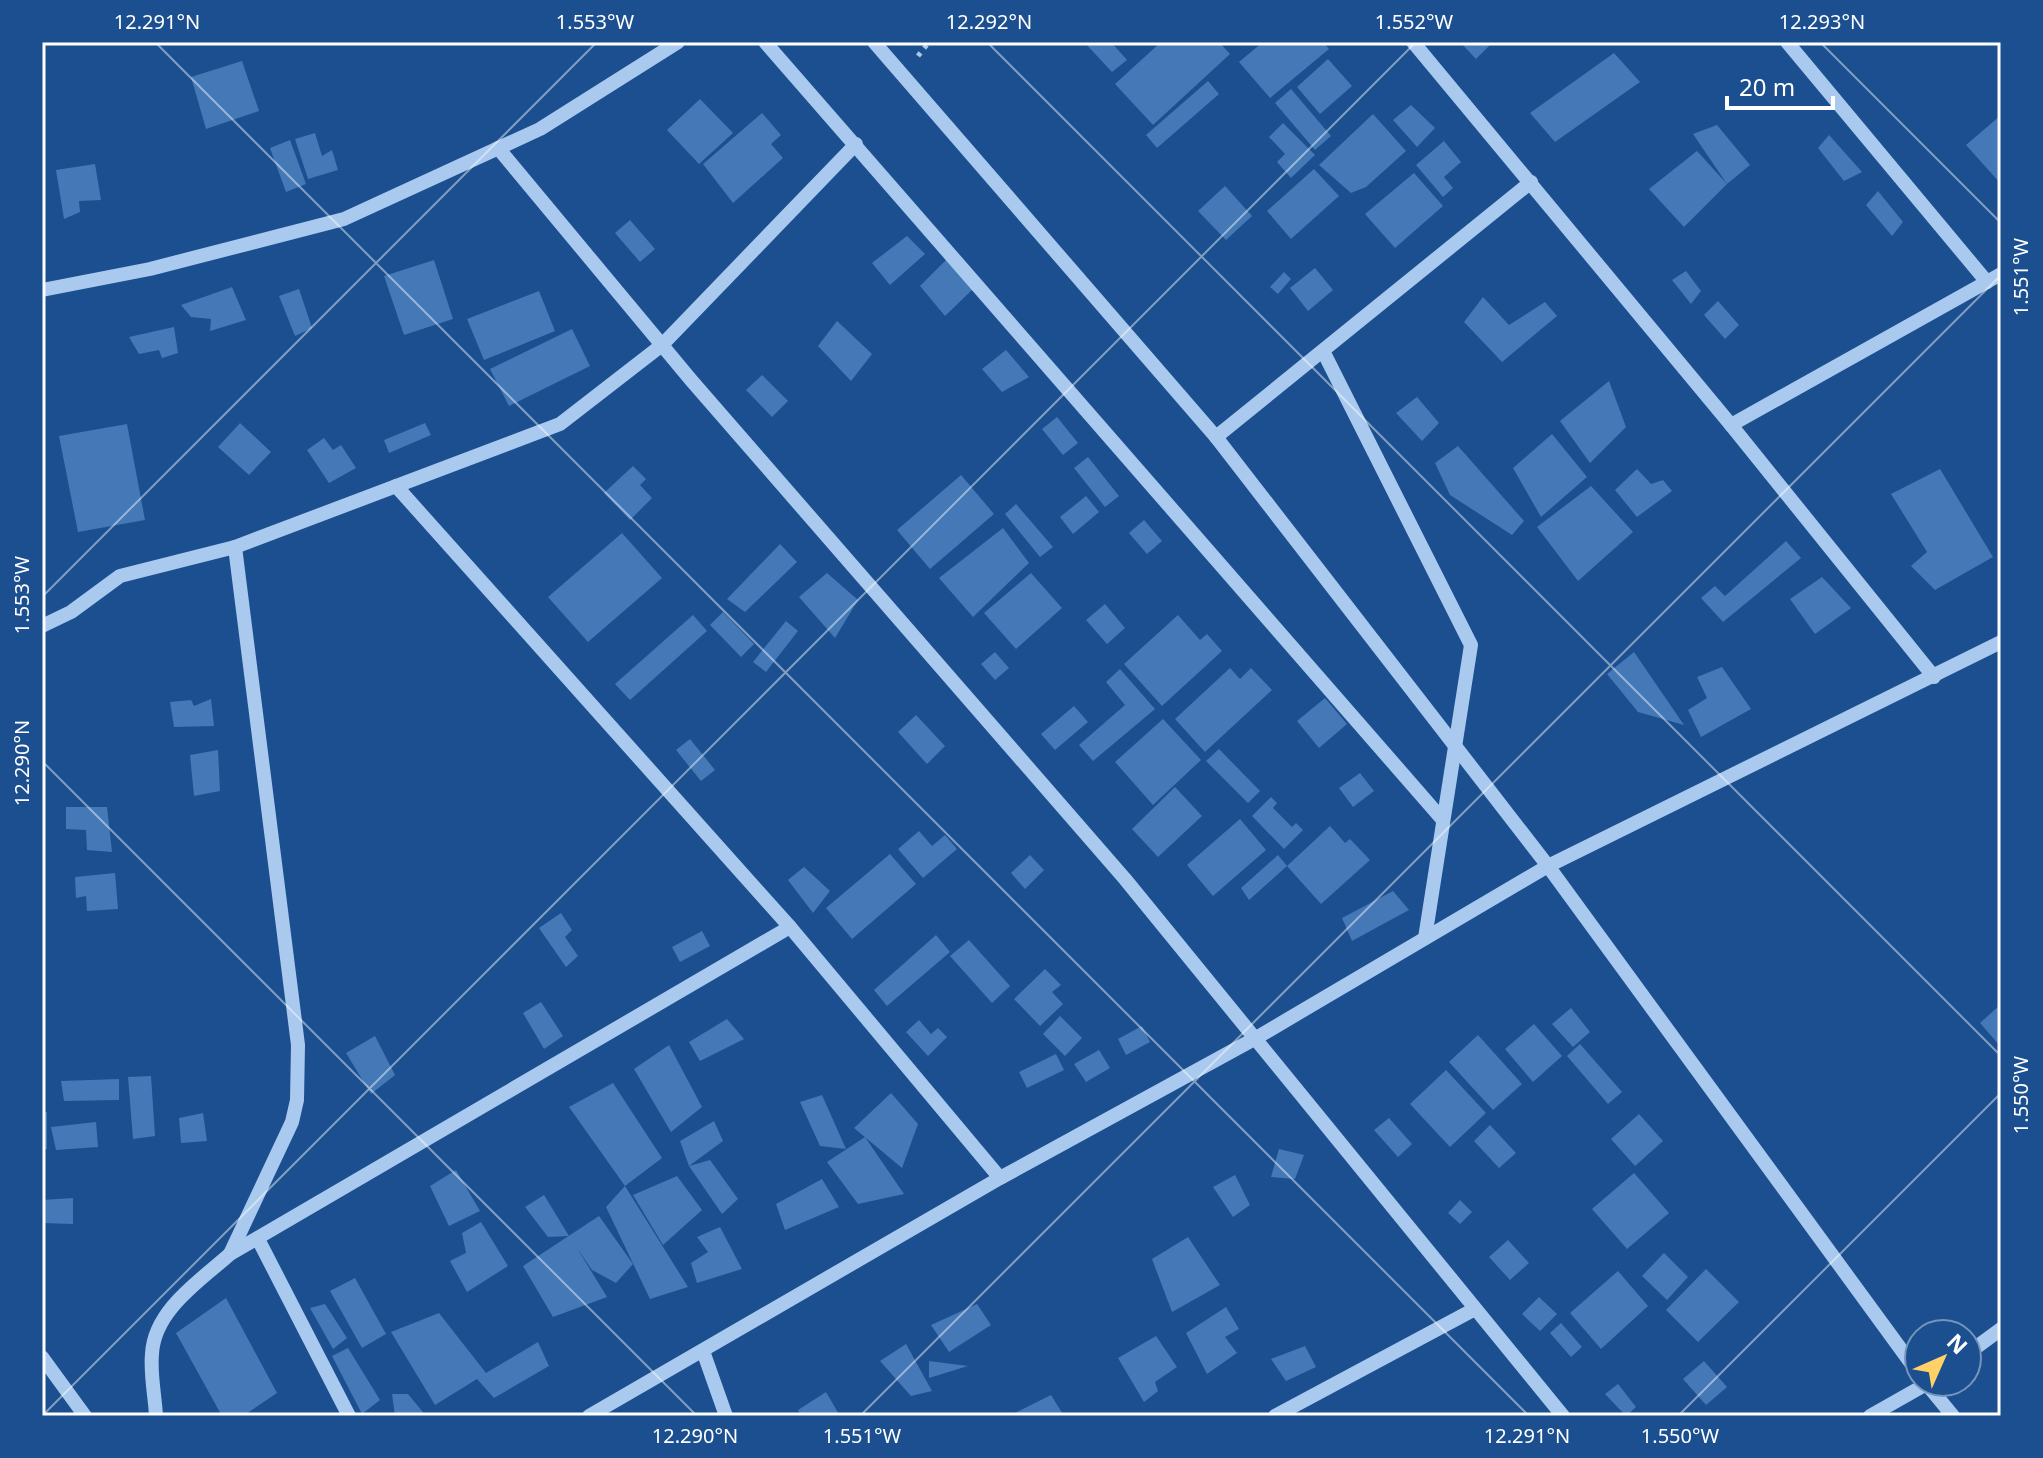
<svg xmlns="http://www.w3.org/2000/svg" width="2043" height="1458" font-family="'Noto Sans',sans-serif">
  <style>
    .building { fill: #4478b7 }
    .lines { fill: none; stroke-linecap: round; stroke-linejoin: round }
    .path { stroke: #a9c9ee; stroke-width: 5; stroke-dasharray: 4 6; stroke-linecap: butt }
    .minor { stroke: #a9c9ee; stroke-width: 14 }
    .ticks { fill: none; stroke: #fff; stroke-width: 2; stroke-opacity: 0.45 }
    .neatline { fill: none; stroke: #fff; stroke-width: 3 }
    .ticks-label { font-size: 20px; text-anchor: middle; fill: #fff }
  </style>
  <rect width="100%" height="100%" fill="#1b4f8f"/>
  <!-- building -->
  <g class="building">
    <path d="M1084,42H1111L1127,60L1112,72Z"/>
    <path d="M1161,42H1219L1230,54L1153,125L1115,84Z"/>
    <path d="M1263,42H1323L1329,49L1270,98L1239,62Z"/>
    <path d="M1460,42H1493L1476,59Z"/>
    <path d="M1614,53L1640,82L1555,142L1530,113Z"/>
    <path d="M1328,59L1352,86L1320,114L1297,87Z"/>
    <path d="M242,61L259,111L206,129L191,77Z"/>
    <path d="M1208,81L1219,94L1157,148L1146,135Z"/>
    <path d="M1291,89L1331,136L1315,150L1275,103Z"/>
    <path d="M700,99L733,133L699,164L667,130Z"/>
    <path d="M1411,105L1435,128L1417,147L1393,120Z"/>
    <path d="M762,113L781,135L771,144L783,158L733,203L703,164Z"/>
    <path d="M1373,114L1406,151L1366,187L1351,193L1319,165Z"/>
    <path d="M2001,115V184L1966,145Z"/>
    <path d="M1283,123L1315,155L1291,178L1277,162L1285,154L1269,137Z"/>
    <path d="M1717,125L1750,165L1727,184L1693,134Z"/>
    <path d="M315,133L322,156L332,150L338,170L308,179L295,139Z"/>
    <path d="M1829,135L1862,172L1844,181L1818,148Z"/>
    <path d="M290,140L306,184L286,192L270,148Z"/>
    <path d="M1444,141L1461,162L1444,177L1453,188L1443,197L1416,165Z"/>
    <path d="M1697,151L1727,184L1684,227L1649,189Z"/>
    <path d="M95,164L101,200L79,201L80,212L64,219L56,170Z"/>
    <path d="M1314,169L1339,196L1291,239L1267,211Z"/>
    <path d="M1414,173L1443,206L1395,248L1365,214Z"/>
    <path d="M1225,186L1252,216L1226,240L1198,211Z"/>
    <path d="M1878,191L1903,222L1892,236L1866,205Z"/>
    <path d="M630,220L655,249L640,262L615,233Z"/>
    <path d="M907,236L925,254L890,285L872,263Z"/>
    <path d="M947,259L973,289L945,316L920,286Z"/>
    <path d="M434,260L453,319L404,335L384,276Z"/>
    <path d="M1315,268L1333,290L1308,311L1290,288Z"/>
    <path d="M1686,271L1701,291L1691,304L1672,280Z"/>
    <path d="M1284,272L1291,279L1278,294L1270,287Z"/>
    <path d="M232,287L246,320L210,331L211,319L191,317L181,305Z"/>
    <path d="M299,289L312,328L295,336L279,296Z"/>
    <path d="M539,291L555,331L484,360L467,319Z"/>
    <path d="M1483,297L1509,325L1545,302L1557,316L1502,362L1464,322Z"/>
    <path d="M1718,301L1739,325L1725,339L1704,315Z"/>
    <path d="M837,321L872,354L851,381L818,346Z"/>
    <path d="M174,327L178,353L162,358L159,350L139,354L129,337Z"/>
    <path d="M572,329L590,366L509,406L490,369Z"/>
    <path d="M1006,350L1029,377L1002,392L982,369Z"/>
    <path d="M762,375L788,401L772,417L746,390Z"/>
    <path d="M1609,381L1626,427L1590,463L1560,421Z"/>
    <path d="M1417,397L1439,423L1422,441L1396,413Z"/>
    <path d="M1057,417L1078,443L1063,455L1042,429Z"/>
    <path d="M240,423L271,452L249,475L218,447Z"/>
    <path d="M425,423L431,435L389,453L384,440Z"/>
    <path d="M127,424L145,520L78,532L59,436Z"/>
    <path d="M1552,434L1587,477L1541,517L1513,468Z"/>
    <path d="M324,438L333,450L341,445L356,468L329,483L307,450Z"/>
    <path d="M1458,446L1524,521L1512,535L1450,495L1435,463Z"/>
    <path d="M1088,457L1119,496L1105,507L1074,468Z"/>
    <path d="M633,466L646,479L640,485L652,498L630,520L604,493Z"/>
    <path d="M1637,469L1651,484L1663,480L1672,491L1637,517L1615,490Z"/>
    <path d="M1940,469L1993,557L1935,590L1911,566L1927,552L1891,494Z"/>
    <path d="M961,475L994,514L930,569L897,530Z"/>
    <path d="M1591,486L1633,532L1578,581L1537,527Z"/>
    <path d="M1086,496L1099,512L1073,534L1060,517Z"/>
    <path d="M1016,504L1053,547L1040,557L1005,514Z"/>
    <path d="M1144,520L1162,541L1147,554L1129,533Z"/>
    <path d="M1003,528L1029,563L973,617L939,578Z"/>
    <path d="M622,533L662,578L588,642L548,597Z"/>
    <path d="M1786,541L1801,558L1723,622L1701,598L1715,586L1725,596Z"/>
    <path d="M780,544L797,562L745,612L727,599Z"/>
    <path d="M827,573L858,600L835,638L799,597Z"/>
    <path d="M1031,573L1062,608L1016,649L984,613Z"/>
    <path d="M1822,577L1851,608L1815,634L1790,599Z"/>
    <path d="M1105,604L1125,628L1107,644L1086,620Z"/>
    <path d="M723,612L754,644L741,657L710,625Z"/>
    <path d="M693,615L707,631L630,700L615,684Z"/>
    <path d="M1178,615L1200,640L1207,634L1222,651L1162,706L1124,664Z"/>
    <path d="M786,621L798,631L766,672L753,662Z"/>
    <path d="M995,652L1009,668L995,680L981,664Z"/>
    <path d="M1634,652L1684,725L1638,712L1607,674Z"/>
    <path d="M1722,667L1751,709L1701,737L1688,710L1707,698L1697,677Z"/>
    <path d="M1230,668L1240,679L1251,668L1272,690L1205,752L1175,719Z"/>
    <path d="M1120,669L1155,709L1093,761L1079,745L1125,705L1106,682Z"/>
    <path d="M1325,698L1347,724L1319,748L1297,721Z"/>
    <path d="M211,699L214,726L174,727L170,702L191,700L194,706Z"/>
    <path d="M1074,706L1088,722L1055,750L1041,734Z"/>
    <path d="M916,715L945,746L927,764L898,732Z"/>
    <path d="M1163,719L1201,760L1153,805L1115,762Z"/>
    <path d="M690,739L715,770L701,781L676,750Z"/>
    <path d="M1219,749L1260,791L1248,803L1206,761Z"/>
    <path d="M218,750L220,791L194,796L190,755Z"/>
    <path d="M1360,773L1374,791L1353,807L1339,788Z"/>
    <path d="M1175,787L1202,816L1158,857L1132,829Z"/>
    <path d="M1271,797L1277,803L1273,808L1292,827L1296,823L1303,830L1284,849L1252,816Z"/>
    <path d="M66,807H107L112,852L87,850L86,830L66,829Z"/>
    <path d="M1240,819L1266,850L1213,896L1187,865Z"/>
    <path d="M1330,826L1345,843L1350,839L1370,860L1321,904L1287,866Z"/>
    <path d="M919,831L932,846L945,835L957,849L923,878L898,849Z"/>
    <path d="M890,854L916,884L852,939L826,908Z"/>
    <path d="M1030,855L1044,870L1025,889L1011,873Z"/>
    <path d="M1278,855L1287,866L1249,900L1241,888Z"/>
    <path d="M804,867L830,891L813,913L788,880Z"/>
    <path d="M115,873L118,909L87,911L86,896L76,898L75,877Z"/>
    <path d="M1393,891L1409,910L1352,941L1342,918Z"/>
    <path d="M561,913L572,930L565,937L578,956L566,967L539,928Z"/>
    <path d="M702,931L710,946L680,962L672,947Z"/>
    <path d="M936,935L950,952L887,1006L874,990Z"/>
    <path d="M969,940L1010,986L992,1003L950,956Z"/>
    <path d="M1045,969L1061,985L1052,992L1063,1004L1040,1026L1014,999Z"/>
    <path d="M541,1002L563,1036L544,1049L523,1013Z"/>
    <path d="M2001,1004V1047L1980,1023Z"/>
    <path d="M1571,1008L1590,1032L1573,1047L1552,1024Z"/>
    <path d="M1060,1016L1082,1038L1065,1056L1043,1034Z"/>
    <path d="M727,1019L744,1039L700,1061L689,1042Z"/>
    <path d="M919,1020L931,1034L938,1028L947,1037L928,1056L906,1032Z"/>
    <path d="M1534,1024L1562,1056L1533,1082L1505,1049Z"/>
    <path d="M1142,1026L1150,1042L1126,1055L1118,1039Z"/>
    <path d="M1478,1035L1522,1084L1493,1110L1449,1062Z"/>
    <path d="M375,1036L395,1075L371,1094L346,1053Z"/>
    <path d="M1580,1044L1622,1092L1608,1104L1567,1056Z"/>
    <path d="M669,1045L702,1107L671,1132L634,1069Z"/>
    <path d="M1099,1050L1110,1068L1086,1082L1074,1064Z"/>
    <path d="M1056,1054L1064,1070L1027,1088L1019,1072Z"/>
    <path d="M1446,1070L1486,1113L1450,1147L1410,1104Z"/>
    <path d="M151,1076L155,1136L133,1139L128,1077Z"/>
    <path d="M119,1079V1100L64,1101L61,1081Z"/>
    <path d="M613,1083L662,1158L625,1186L688,1287L650,1299L606,1207L625,1186L569,1107Z"/>
    <path d="M891,1093L918,1124L902,1168L854,1128Z"/>
    <path d="M822,1095L846,1149L820,1146L800,1102Z"/>
    <path d="M42,1112H47V1149L42,1150Z"/>
    <path d="M203,1113L207,1141L181,1143L179,1118Z"/>
    <path d="M1639,1114L1663,1141L1635,1166L1611,1139Z"/>
    <path d="M1389,1118L1412,1144L1398,1157L1374,1130Z"/>
    <path d="M714,1121L723,1141L689,1166L710,1160L738,1199L722,1214L689,1166L680,1141Z"/>
    <path d="M96,1122L98,1147L56,1150L51,1127Z"/>
    <path d="M1490,1125L1516,1153L1499,1168L1474,1141Z"/>
    <path d="M865,1137L904,1194L858,1204L827,1162Z"/>
    <path d="M1279,1149L1304,1155L1295,1179L1271,1177Z"/>
    <path d="M456,1170L480,1211L449,1226L430,1186Z"/>
    <path d="M1634,1173L1669,1213L1627,1249L1592,1209Z"/>
    <path d="M1235,1175L1250,1205L1233,1217L1213,1187Z"/>
    <path d="M677,1176L702,1210L663,1245L633,1195Z"/>
    <path d="M822,1179L839,1207L785,1230L776,1204Z"/>
    <path d="M544,1195L569,1236L548,1237L525,1207Z"/>
    <path d="M73,1198V1224L42,1223V1200Z"/>
    <path d="M1460,1200L1472,1212L1460,1224L1448,1213Z"/>
    <path d="M599,1216L633,1264L616,1283L592,1270L577,1248L607,1297L553,1317L523,1266Z"/>
    <path d="M481,1222L508,1266L467,1292L450,1261L466,1253L462,1233Z"/>
    <path d="M720,1227L742,1269L697,1283L691,1263L708,1252L697,1237Z"/>
    <path d="M1188,1237L1220,1285L1172,1312L1152,1259Z"/>
    <path d="M1508,1240L1529,1263L1510,1280L1489,1257Z"/>
    <path d="M1664,1253L1688,1277L1667,1300L1642,1276Z"/>
    <path d="M1706,1269L1739,1302L1698,1342L1666,1310Z"/>
    <path d="M1618,1271L1648,1306L1601,1349L1570,1313Z"/>
    <path d="M355,1278L386,1334L362,1348L330,1291Z"/>
    <path d="M1539,1297L1557,1314L1540,1331L1522,1314Z"/>
    <path d="M226,1298L277,1393L243,1416H222L176,1333Z"/>
    <path d="M325,1304L347,1338L333,1349L310,1308Z"/>
    <path d="M977,1304L991,1325L949,1352L931,1325Z"/>
    <path d="M1226,1307L1239,1329L1225,1337L1237,1353L1207,1374L1186,1333Z"/>
    <path d="M439,1313L486,1373L538,1342L549,1366L494,1398L477,1379L435,1405L391,1332Z"/>
    <path d="M1561,1323L1582,1347L1571,1357L1550,1333Z"/>
    <path d="M1156,1336L1177,1367L1155,1382L1158,1391L1144,1402L1118,1358Z"/>
    <path d="M906,1344L932,1391L911,1396L880,1361Z"/>
    <path d="M1305,1346L1316,1367L1286,1381L1271,1359Z"/>
    <path d="M348,1348L380,1400L362,1414L332,1356Z"/>
    <path d="M929,1361L968,1366L929,1378Z"/>
    <path d="M1704,1361L1727,1387L1706,1405L1683,1379Z"/>
    <path d="M1618,1384L1636,1407L1626,1416L1605,1394Z"/>
    <path d="M826,1392L840,1416H801L798,1410Z"/>
    <path d="M392,1394H408L426,1416H395Z"/>
    <path d="M1051,1395L1064,1416H1009Z"/>
  </g>
  <g class="lines">
    <!-- path -->
    <path class="path" d="M918,56L929,42"/>
    <!-- minor -->
    <g class="minor">
      <path d="M765,42L1442,819"/>
      <path d="M874,42L1216,437L1548,866L1919,1374"/>
      <path d="M1413,42L1731,425L1934,677"/>
      <path d="M1787,42L1987,282"/>
      <path d="M498,148L691,380L1125,879L1563,1416"/>
      <path d="M42,290L150,269L344,219L540,129L678,42"/>
      <path d="M1323,351L1471,645L1425,938"/>
      <path d="M1731,425L2001,274"/>
      <path d="M1216,437L1531,182"/>
      <path d="M396,486L790,927L1000,1178"/>
      <path d="M42,626L71,612L120,576L235,547L560,424L662,345L856,144"/>
      <path d="M258,1239L349,1416"/>
      <path d="M230,1254L292,1122L297,1100L298,1045L235,547"/>
      <path d="M703,1351L726,1416"/>
      <path d="M1967,1354L2001,1329"/>
      <path d="M42,1357L85,1416"/>
      <path d="M1925,1382L1953,1416"/>
      <path d="M156,1416C155,1396 150,1374 152,1354C154,1310 201,1280 230,1254L790,927"/>
      <path d="M589,1416L1000,1178L1256,1038L1548,866L2001,642"/>
      <path d="M1275,1416L1473,1310"/>
      <path d="M1870,1416L1930,1382"/>
    </g>
  </g>
  <!-- ticks -->
  <path class="ticks" d="M155,42L1529,1416M987,42L2001,1056M1820,42L2001,223M42,597L597,42M42,761L697,1416M42,1416L1416,42M860,1416L2001,275M1678,1416L2001,1093"/>
  <!-- border -->
  <rect width="2043" height="1458" fill="none" stroke="#1b4f8f" stroke-width="88"/>
  <!-- north arrow -->
  <g transform="translate(1943 1358) rotate(45)"><circle r="38" fill="#1b4f8f" stroke="#7695bc" stroke-width="2"/>
  <path d="M0-6L14 30L0 20L-14 30Z" fill="#ffd166"/>
  <text y="-12" font-size="22" font-weight="bold" text-anchor="middle" fill="#ffffff">N</text>
  </g>
  <!-- scale -->
  <path d="M1727 96v12h106v-12" fill="none" stroke="#ffffff" stroke-width="4"/>
  <text x="1739" y="96" font-size="24" fill="#ffffff" stroke="#1b4f8f" stroke-width="6" paint-order="stroke">20 m</text>
  <rect x="44" y="44" width="1955" height="1370" class="neatline"/>
  <g class="ticks-label">
    <text x="157" y="29">12.291°N</text>
    <text x="595" y="29">1.553°W</text>
    <text x="989" y="29">12.292°N</text>
    <text x="1414" y="29">1.552°W</text>
    <text x="1822" y="29">12.293°N</text>
    <text transform="translate(2021 277) rotate(-90)" y="7">1.551°W</text>
    <text transform="translate(22 595) rotate(-90)" y="7">1.553°W</text>
    <text transform="translate(22 763) rotate(-90)" y="7">12.290°N</text>
    <text transform="translate(2021 1095) rotate(-90)" y="7">1.550°W</text>
    <text x="695" y="1443">12.290°N</text>
    <text x="862" y="1443">1.551°W</text>
    <text x="1527" y="1443">12.291°N</text>
    <text x="1680" y="1443">1.550°W</text>
  </g>
</svg>
